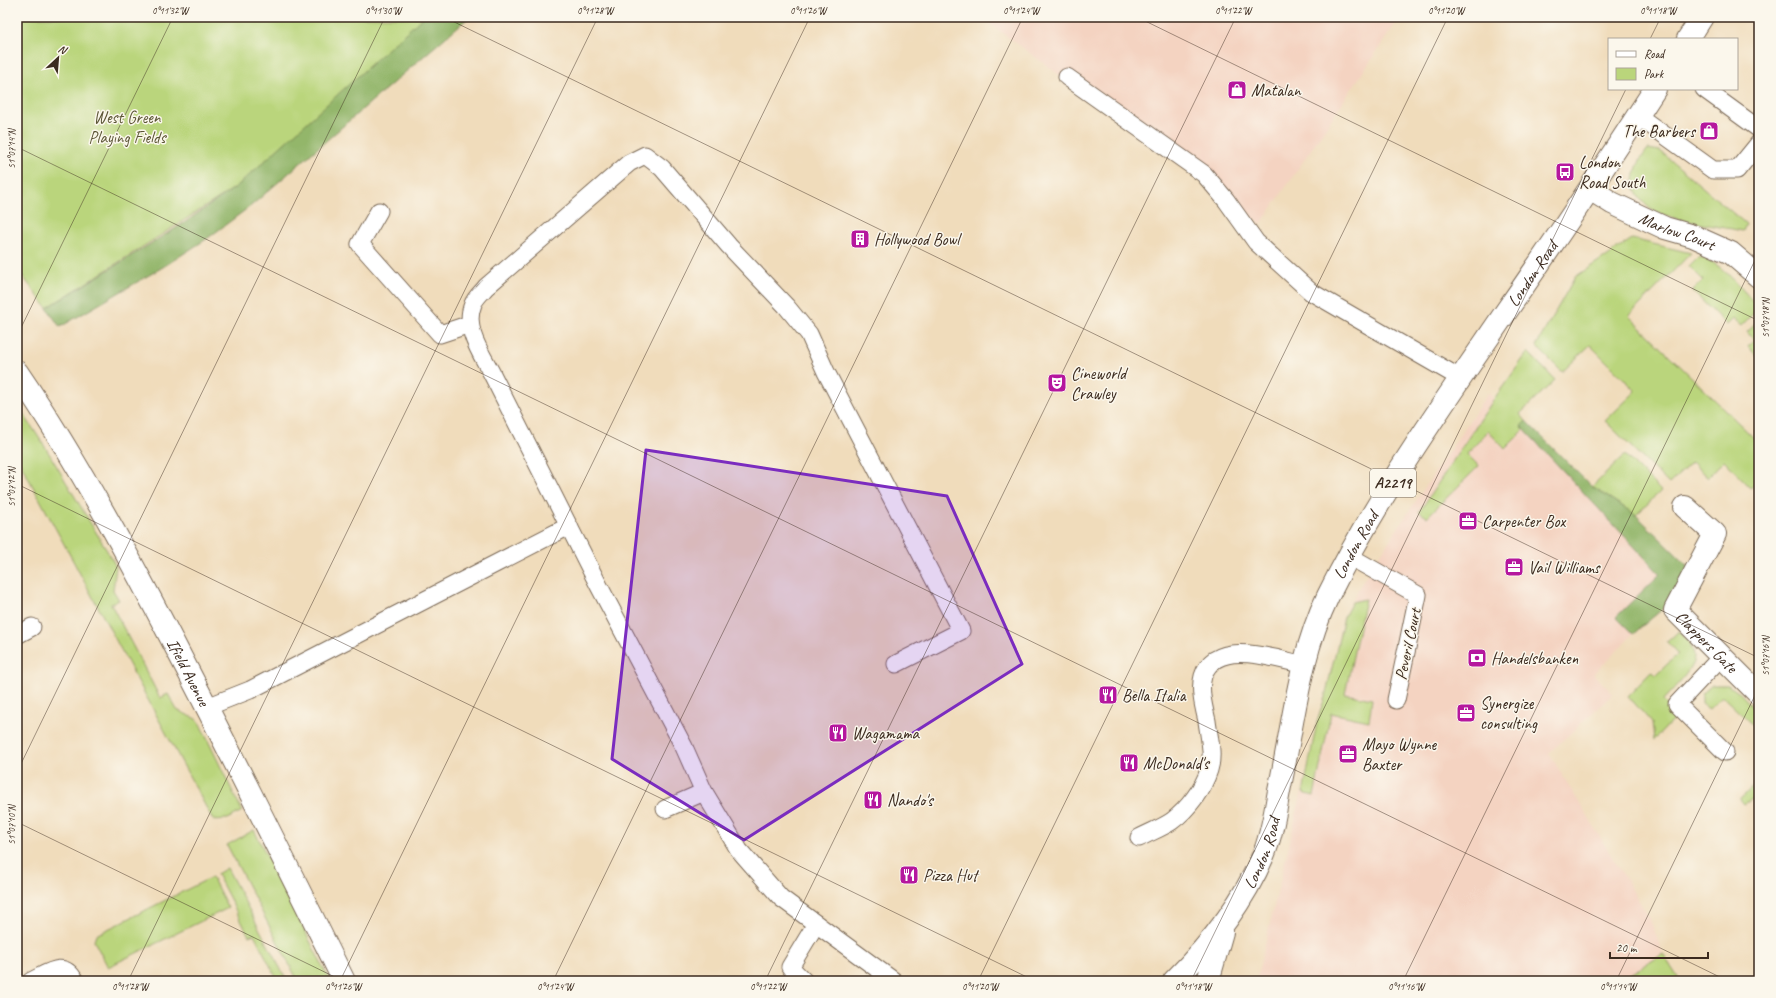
<svg xmlns="http://www.w3.org/2000/svg" width="1776" height="998" font-family="Caveat,sans-serif">
  <style>
    .built { fill: #f4d3c1 }
    .green { fill: #bad57b; stroke: #7a804c }
    .forest { fill: #93b66b; stroke: #677044 }
    .lines { fill: none; stroke-linecap: round; stroke-linejoin: round }
    .service-casing { stroke: #7a6855; stroke-width: 19 }
    .minor-casing { stroke: #7a6855; stroke-width: 24 }
    .tertiary-casing { stroke: #7a6855; stroke-width: 24 }
    .primary-casing { stroke: #7a6855; stroke-width: 24 }
    .service { stroke: #fff; stroke-width: 17 }
    .minor { stroke: #fff; stroke-width: 22 }
    .tertiary { stroke: #fff; stroke-width: 22 }
    .primary { stroke: #fff; stroke-width: 22 }
    .marked { fill: #7b2cbf; fill-opacity: 0.2; stroke: #7b2cbf; stroke-width: 3; stroke-linejoin: round }
    .ticks { fill: none; stroke: #3b2a1e; stroke-width: 1; stroke-opacity: 0.45 }
    .labels { text-anchor: middle; dominant-baseline: central; stroke-width: 3; stroke-linejoin: round; paint-order: stroke }
    .shield { fill: #fbf7ec; stroke: #75685c; stroke-width: 1 }
    .shield-label { font-size: 16px; font-weight: bold; fill: #3b2a1e }
    .poi-label { font-size: 17px; fill: #3b2a1e; stroke: #fbf7ec; text-anchor: start }
    .park-label { font-size: 17px; fill: #5b5535; stroke: #fbf7ec }
    .street-label { font-size: 17px; fill: #3b2a1e; stroke: #fbf7ec }
    .neatline { fill: none; stroke: #3b2a1e; stroke-width: 1.5 }
    .ticks-label { font-size: 10px; text-anchor: middle; fill: #3b2a1e }
  </style>
  <rect width="100%" height="100%" fill="#fbf7ec"/>
  <filter id="ink" filterUnits="userSpaceOnUse"><feTurbulence type="fractalNoise" baseFrequency=".025" numOctaves="2"/><feDisplacementMap in="SourceGraphic" scale="8" xChannelSelector="R" yChannelSelector="G"/><feConvolveMatrix kernelMatrix="1 2 1 2 8 2 1 2 1" color-interpolation-filters="sRGB"/></filter>
  <filter id="wash" filterUnits="userSpaceOnUse"><feTurbulence type="fractalNoise" baseFrequency=".012" numOctaves="4" result="noise"/><feDisplacementMap in="SourceGraphic" scale="16" xChannelSelector="R" yChannelSelector="G"/><feGaussianBlur stdDeviation="0.9" result="paint"/><feColorMatrix in="noise" values="0 0 0 0 0 0 0 0 0 0 0 0 0 0 0 0 0 1.4 0 .05"/><feComposite in="paint" operator="in"/></filter>
  <g filter="url(#wash)">
    <rect width="100%" height="100%" fill="#f0dcbb"/>
    <!-- built -->
    <g class="built">
      <path d="M981,17H1400L1261,224Z"/>
      <path d="M1488,393L1525,429L1660,574L1616,617L1633,634L1594,674L1613,694L1549,753L1650,919L1663,954L1620,981H1256L1344,617L1363,580Z"/>
    </g>
    <!-- green -->
    <g class="green">
      <path d="M17,17H427L236,187L47,308L17,269Z"/>
      <path d="M1648,149L1660,151L1746,224L1743,231C1713,225 1680,223 1652,210C1649,208 1646,205 1643,202C1627,186 1635,165 1648,149Z"/>
      <path d="M1632,239L1691,253L1629,316L1759,443V480L1751,488L1724,460L1708,477L1692,462L1669,484L1605,421L1636,391L1590,345L1562,372L1536,346L1575,277Z"/>
      <path d="M1699,256C1724,264 1741,289 1759,308L1741,326L1733,319L1727,325L1692,291L1703,280L1689,266Z"/>
      <path d="M1759,321V358L1748,347L1754,340L1747,332Z"/>
      <path d="M1528,352L1555,380L1520,414L1526,421L1521,426L1525,429L1505,449L1488,431L1467,454L1479,466L1427,517L1419,512L1494,399Z"/>
      <path d="M17,404L47,450L112,559L116,567L113,590L119,600L111,604L160,698L168,694L177,710L196,719L200,724L242,811L228,819L213,820L17,457Z"/>
      <path d="M1625,455L1661,491L1636,515L1592,487Z"/>
      <path d="M1365,599L1345,694L1372,699L1369,721L1331,713L1314,796L1303,793L1317,722L1325,697L1344,617L1352,602Z"/>
      <path d="M1679,631C1685,638 1694,646 1694,657C1694,669 1671,691 1663,700L1677,716L1654,740L1652,723L1628,696L1652,671L1656,675L1678,654L1667,642Z"/>
      <path d="M1712,685H1728L1741,694L1759,714V731L1722,696L1709,709L1702,704V694Z"/>
      <path d="M1759,781V795L1744,804L1740,799Z"/>
      <path d="M254,830L330,981H298L227,845Z"/>
      <path d="M227,868L287,981H278L254,934L249,936L217,874Z"/>
      <path d="M212,877L228,908L108,967L94,941L96,935Z"/>
      <path d="M1663,954L1680,981H1620Z"/>
    </g>
    <!-- forest -->
    <g class="forest">
      <path d="M423,17H469L252,205L208,238L163,267L60,327L47,308L184,223L236,187Z"/>
      <path d="M1526,421L1592,487L1636,515L1690,568L1672,601L1633,634L1616,617L1660,574L1521,426Z"/>
    </g>
  </g>
  <g filter="url(#ink)">
    <g class="lines">
      <defs>
        <g id="service">
          <path d="M1067,77L1204,174L1226,200L1256,242L1311,292L1460,378"/>
          <path d="M1704,89L1759,129"/>
          <path d="M1638,116L1713,170H1737L1759,143"/>
          <path d="M379,211L360,244L440,334L470,324"/>
          <path d="M1349,556L1418,595L1396,700"/>
          <path d="M17,635L32,627"/>
          <path d="M1722,656L1677,704L1725,752"/>
          <path d="M207,707L250,690L569,526"/>
          <path d="M665,809L704,792"/>
          <path d="M1139,838C1150,832 1162,828 1172,821C1188,809 1203,789 1209,770C1214,755 1209,737 1207,721C1204,708 1199,690 1203,676C1215,637 1276,659 1304,665"/>
          <path d="M31,981C48,973 64,959 75,981"/>
          <path d="M804,981L790,967L816,924"/>
          <path d="M894,981L781,898L739,850L704,792L684,747L599,586L492,374C481,353 463,328 473,304C475,298 482,292 486,287L629,163L645,155L662,168L729,246L786,306L809,334L826,372L961,631L896,664"/>
        </g>
        <g id="minor">
          <path id="s1" d="M1590,189L1612,203L1665,228L1693,236L1731,253L1759,277"/>
          <path id="s2" d="M1685,507L1715,534L1675,610L1759,694"/>
        </g>
        <g id="tertiary">
          <path id="s3" d="M17,372C81,466 134,566 186,667C240,771 292,876 344,981"/>
        </g>
        <g id="primary">
          <path d="M1688,39L1702,17"/>
          <path id="s4" d="M1174,981C1210,945 1243,903 1263,856C1272,835 1275,812 1279,791C1293,726 1299,656 1328,596C1377,497 1441,407 1503,316C1555,241 1606,165 1655,89"/>
          <path d="M1208,981L1222,932"/>
        </g>
      </defs>
      <!-- service casing -->
      <use href="#service" class="service-casing"/>
      <!-- minor casing -->
      <use href="#minor" class="minor-casing"/>
      <!-- tertiary casing -->
      <use href="#tertiary" class="tertiary-casing"/>
      <!-- primary casing -->
      <use href="#primary" class="primary-casing"/>
      <!-- service -->
      <use href="#service" class="service"/>
      <!-- minor -->
      <use href="#minor" class="minor"/>
      <!-- tertiary -->
      <use href="#tertiary" class="tertiary"/>
      <!-- primary -->
      <use href="#primary" class="primary"/>
    </g>
  </g>
  <!-- marked area -->
  <path class="marked" d="M646,450L947,496L1022,664L744,840L612,759Z"/>
  <!-- ticks -->
  <path class="ticks" d="M444,17L1759,658M1137,17L1759,321M1650,39L1661,17M17,147L1728,981M17,336L173,17M17,484L1035,981M17,772L385,17M17,822L343,981M128,981L598,17M340,981L810,17M553,981L1023,17M765,981L1236,17M978,981L1448,17M1191,981L1626,89M1403,981L1759,252M1616,981L1759,687"/>
  <!-- icons -->
  <defs>
    <symbol id="shop-square" viewBox="-11 -11 22 22"><rect x="-9" y="-9" width="18" height="18" rx="4" fill="#b5179e" stroke="#fbf7ec"/><path d="M-5-2.5h2.3a2.7 3.5 0 0 1 5.4 0H5L5.5 6h-11ZM-1.5-2.5h3a1.5 2.3 0 0 0-3 0Z" fill="#fff"/></symbol>
    <symbol id="bus-square" viewBox="-11 -11 22 22"><rect x="-9" y="-9" width="18" height="18" rx="4" fill="#b5179e" stroke="#fbf7ec"/><path d="M-5-6H5V4H4V6H2V4H-2V6H-4V4H-5ZM-3.5-4V0h7V-4ZM-3.5 1.2v1.5H-2V1.2ZM2 1.2v1.5H3.5V1.2Z" fill="#fff"/></symbol>
    <symbol id="building-square" viewBox="-11 -11 22 22"><rect x="-9" y="-9" width="18" height="18" rx="4" fill="#b5179e" stroke="#fbf7ec"/><path d="M-4-6H4V6H1V3H-1V6H-4ZM-2.5-4.3h1.7v1.8h-1.7ZM.8-4.3h1.7v1.8H.8ZM-2.5-1h1.7V.8h-1.7ZM.8-1h1.7V.8H.8Z" fill="#fff"/></symbol>
    <symbol id="theatre-square" viewBox="-11 -11 22 22"><rect x="-9" y="-9" width="18" height="18" rx="4" fill="#b5179e" stroke="#fbf7ec"/><path d="M-5-5.5Q0-4 5-5.5V0Q5 5 0 6Q-5 5-5 0ZM-3.3-2.5H-1v1.5H-3.3ZM1-2.5H3.3v1.5H1ZM-2.8 1Q0 5.5 2.8 1Z" fill="#fff"/></symbol>
    <symbol id="office-square" viewBox="-11 -11 22 22"><rect x="-9" y="-9" width="18" height="18" rx="4" fill="#b5179e" stroke="#fbf7ec"/><path d="M-6-3h4V-5.5h4V-3h4V5H-6ZM-1-4.5V-3h2v-1.5ZM-6 0V1H6V0Z" fill="#fff"/></symbol>
    <symbol id="bank-square" viewBox="-11 -11 22 22"><rect x="-9" y="-9" width="18" height="18" rx="4" fill="#b5179e" stroke="#fbf7ec"/><path d="M-6-4H6V4H-6ZM0-2.3a2.3 2.3 0 1 0 0 4.6a2.3 2.3 0 1 0 0-4.6Z" fill="#fff"/></symbol>
    <symbol id="restaurant-square" viewBox="-11 -11 22 22"><rect x="-9" y="-9" width="18" height="18" rx="4" fill="#b5179e" stroke="#fbf7ec"/><path d="M-5-6h1v4h1v-4h1v4h1v-4h1v5L-1.5 .5V6h-2V.5L-5-1ZM5-6V6H3V1.5H1.5Q1.5-4 5-6Z" fill="#fff"/></symbol>
  </defs>
  <g fill-rule="evenodd">
    <use href="#shop-square" x="1226" y="79" width="22" height="22"/>
    <use href="#shop-square" x="1698" y="120" width="22" height="22"/>
    <use href="#bus-square" x="1554" y="161" width="22" height="22"/>
    <use href="#building-square" x="849" y="228" width="22" height="22"/>
    <use href="#theatre-square" x="1046" y="372" width="22" height="22"/>
    <use href="#office-square" x="1457" y="510" width="22" height="22"/>
    <use href="#office-square" x="1503" y="556" width="22" height="22"/>
    <use href="#bank-square" x="1466" y="647" width="22" height="22"/>
    <use href="#restaurant-square" x="1097" y="684" width="22" height="22"/>
    <use href="#office-square" x="1455" y="702" width="22" height="22"/>
    <use href="#restaurant-square" x="827" y="722" width="22" height="22"/>
    <use href="#office-square" x="1337" y="743" width="22" height="22"/>
    <use href="#restaurant-square" x="1118" y="752" width="22" height="22"/>
    <use href="#restaurant-square" x="862" y="789" width="22" height="22"/>
    <use href="#restaurant-square" x="898" y="864" width="22" height="22"/>
  </g>
  <g class="labels">
    <!-- shield labels -->
    <rect class="shield" x="1370" y="469" width="46" height="28" rx="3"/>
    <g class="shield-label">
      <text x="1393" y="483">A2219</text>
    </g>
    <!-- poi labels -->
    <g class="poi-label">
      <text x="1251" y="90">Matalan</text>
      <text x="1695" y="131" text-anchor="end">The Barbers</text>
      <text x="1579" y="162">London<tspan x="1579" dy="20">Road South</tspan></text>
      <text x="874" y="239">Hollywood Bowl</text>
      <text x="1071" y="373">Cineworld<tspan x="1071" dy="20">Crawley</tspan></text>
      <text x="1482" y="521">Carpenter Box</text>
      <text x="1528" y="567">Vail Williams</text>
      <text x="1491" y="658">Handelsbanken</text>
      <text x="1122" y="695">Bella Italia</text>
      <text x="1480" y="703">Synergize<tspan x="1480" dy="20">consulting</tspan></text>
      <text x="852" y="733">Wagamama</text>
      <text x="1362" y="744">Mayo Wynne<tspan x="1362" dy="20">Baxter</tspan></text>
      <text x="1143" y="763">McDonald's</text>
      <text x="887" y="800">Nando's</text>
      <text x="923" y="875">Pizza Hut</text>
    </g>
    <!-- park labels -->
    <g class="park-label">
      <text x="127" y="117">West Green<tspan x="127" dy="20">Playing Fields</tspan></text>
    </g>
    <!-- street labels -->
    <g class="street-label">
      <text stroke="none"><textPath href="#s1" startOffset="97">Marlow Court</textPath></text>
      <text stroke="none"><textPath href="#s4" startOffset="805">London Road</textPath></text>
      <text stroke="none"><textPath href="#s4" startOffset="481">London Road</textPath></text>
      <text stroke="none"><textPath href="#s2" startOffset="171">Clappers Gate</textPath></text>
      <text transform="translate(1408 644) rotate(-78)">Peveril Court</text>
      <text stroke="none"><textPath href="#s3" startOffset="346">Ifield Avenue</textPath></text>
      <text stroke="none"><textPath href="#s4" startOffset="157">London Road</textPath></text>
    </g>
  </g>
  <!-- margin -->
  <rect width="1776" height="998" fill="none" stroke="#fbf7ec" stroke-width="44"/>
  <!-- legend -->
  <rect x="1608" y="38" width="130" height="52" fill="#fbf7ec" stroke="#aea59a"/>
  <rect x="1616" y="51" width="20" height="6" fill="#ffffff" stroke="#aea59a"/>
  <text x="1644" y="58" font-size="12" fill="#3b2a1e">Road</text>
  <rect x="1616" y="68" width="20" height="12" fill="#bad57b" stroke="#aea59a"/>
  <text x="1644" y="78" font-size="12" fill="#3b2a1e">Park</text>
  <!-- north arrow -->
  <g transform="translate(58 58) rotate(26)" stroke="#fbf7ec" stroke-width="3" paint-order="stroke">
  <path d="M0-3L7 15L0 10L-7 15Z" fill="#3b2a1e"/>
  <text y="-6" font-size="11" font-weight="bold" text-anchor="middle" fill="#3b2a1e">N</text>
  </g>
  <!-- scale -->
  <path d="M1610 952v6h98v-6" fill="none" stroke="#3b2a1e" stroke-width="2"/>
  <text x="1616" y="952" font-size="12" fill="#3b2a1e" stroke="#fbf7ec" stroke-width="3" paint-order="stroke">20 m</text>
  <rect x="22" y="22" width="1732" height="954" class="neatline"/>
  <g class="ticks-label">
    <text x="170" y="14">0°11'32"W</text>
    <text x="383" y="14">0°11'30"W</text>
    <text x="595" y="14">0°11'28"W</text>
    <text x="808" y="14">0°11'26"W</text>
    <text x="1021" y="14">0°11'24"W</text>
    <text x="1233" y="14">0°11'22"W</text>
    <text x="1446" y="14">0°11'20"W</text>
    <text x="1658" y="14">0°11'18"W</text>
    <text transform="translate(11 149) rotate(-90)" y="4">51°07'14"N</text>
    <text transform="translate(1765 318) rotate(-90)" y="4">51°07'18"N</text>
    <text transform="translate(11 487) rotate(-90)" y="4">51°07'12"N</text>
    <text transform="translate(1765 656) rotate(-90)" y="4">51°07'16"N</text>
    <text transform="translate(11 825) rotate(-90)" y="4">51°07'10"N</text>
    <text x="130" y="990">0°11'28"W</text>
    <text x="343" y="990">0°11'26"W</text>
    <text x="555" y="990">0°11'24"W</text>
    <text x="768" y="990">0°11'22"W</text>
    <text x="980" y="990">0°11'20"W</text>
    <text x="1193" y="990">0°11'18"W</text>
    <text x="1406" y="990">0°11'16"W</text>
    <text x="1618" y="990">0°11'14"W</text>
  </g>
</svg>
